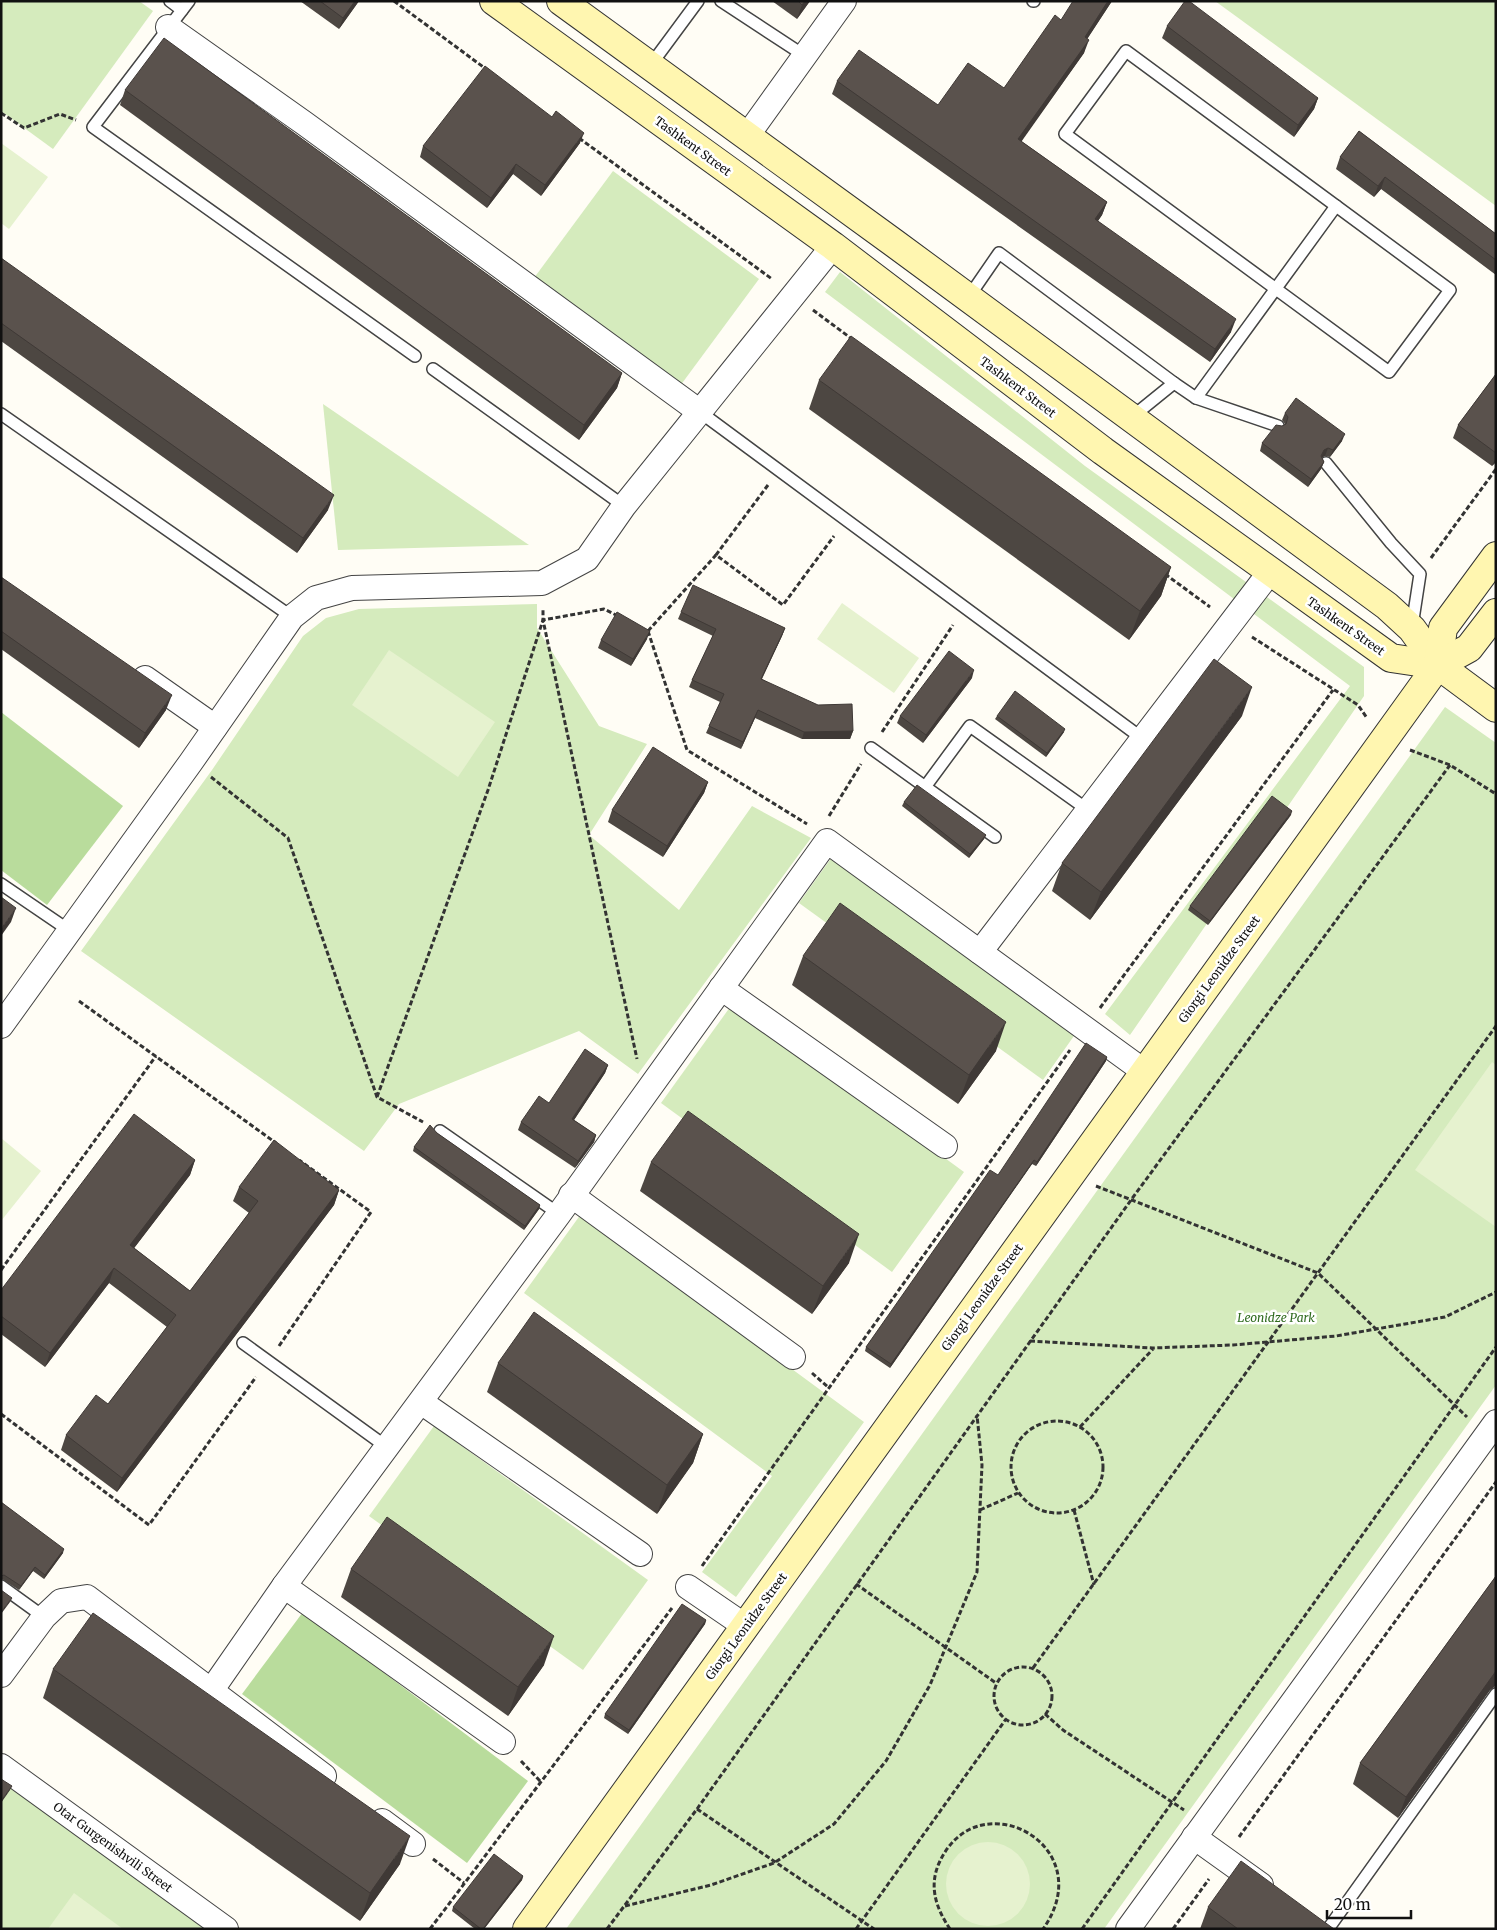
<svg xmlns="http://www.w3.org/2000/svg" width="1497" height="1930" font-family="Merriweather,serif">
  <style>
    .green { fill: #d5ebbd }
    .forest { fill: #b9dc9c }
    .pitch { fill: #e6f2cf }
    .lines { fill: none; stroke-linecap: round; stroke-linejoin: round }
    .lane-casing { stroke: #444; stroke-width: 14 }
    .street-casing { stroke: #444; stroke-width: 26 }
    .secondary-casing { stroke: #333; stroke-width: 30 }
    .path { stroke: #333; stroke-width: 3; stroke-dasharray: 5 2.5; stroke-linecap: butt }
    .lane { stroke: #fff; stroke-width: 11 }
    .street { stroke: #fff; stroke-width: 24 }
    .secondary { stroke: #fff6b0; stroke-width: 28 }
    .wall { fill: #4d4742 }
    .shaded-wall { fill: #3f3936 }
    .building { fill: #5a524d; stroke: #3f3936 }
    .labels { text-anchor: middle; dominant-baseline: central; stroke-width: 5; stroke-linejoin: round; paint-order: stroke }
    .street-label { font-size: 12px; fill: #111; stroke: #fff }
    .park-label { font-size: 12px; font-style: italic; fill: #2f6b1f; stroke: #fff }
  </style>
  <rect width="100%" height="100%" fill="#fffdf5"/>
  <!-- green -->
  <g class="green">
    <path d="M1,1H139L153,11L53,149L1,111Z"/>
    <path d="M1215,1H1496V206Z"/>
    <path d="M613,171L759,279L680,386L534,278Z"/>
    <path d="M840,272L1085,466L1364,667V696L1130,1035L1105,1014L1350,686L825,292Z"/>
    <path d="M323,404L529,545L338,550Z"/>
    <path d="M537,604V628L599,726L647,744L589,835L679,910L752,806L811,838L638,1074L579,1031L399,1104L364,1151L81,951L212,770L303,636L326,618L359,609Z"/>
    <path d="M1445,707L1496,743V1385L1104,1929H566Z"/>
    <path d="M832,857L1076,1033L1043,1080L799,903Z"/>
    <path d="M733,1003L964,1172L892,1272L661,1103Z"/>
    <path d="M581,1214L864,1422L736,1597L702,1572L772,1476L524,1293Z"/>
    <path d="M434,1426L648,1580L583,1670L369,1516Z"/>
    <path d="M1,1777L213,1929H1Z"/>
  </g>
  <!-- forest -->
  <g class="forest">
    <path d="M1,712L123,806L47,905L1,870Z"/>
    <path d="M303,1612L528,1781L467,1863L242,1694Z"/>
  </g>
  <!-- pitch -->
  <g class="pitch">
    <path d="M1,143L48,177L9,229L1,223Z"/>
    <path d="M842,603L919,658L894,693L817,639Z"/>
    <path d="M389,650L495,722L458,777L352,705Z"/>
    <path d="M1492,1062L1496,1065V1227L1415,1170Z"/>
    <path d="M1,1138L41,1171L1,1221Z"/>
    <circle cx="988" cy="1884" r="42"/>
    <path d="M74,1893L123,1929H48Z"/>
  </g>
  <g class="lines">
    <defs>
      <g id="lane">
        <path d="M170,1L182,10"/>
        <path d="M189,1L93,127L415,356"/>
        <path d="M721,1L805,56"/>
        <path d="M1033,1H1034"/>
        <path d="M1126,51L1450,290L1389,372L1065,134Z"/>
        <path d="M650,66L698,1"/>
        <path d="M968,298L999,253L1174,383L1132,417"/>
        <path d="M433,369L624,506"/>
        <path d="M1174,383L1196,398L1278,426"/>
        <path d="M1196,398L1336,206"/>
        <path d="M700,412L1143,739"/>
        <path d="M1,414L292,617"/>
        <path d="M1326,463L1391,543L1420,574L1412,626"/>
        <path d="M871,748L995,837"/>
        <path d="M925,787L970,726L1088,810"/>
        <path d="M1,884L70,931"/>
        <path d="M440,1131L559,1214"/>
        <path d="M243,1343L388,1448"/>
        <path d="M1,1586L44,1617"/>
        <path d="M1328,1929L1496,1694"/>
      </g>
      <g id="street">
        <path d="M168,27L304,123L700,412"/>
        <path d="M747,136L844,1"/>
        <path d="M145,678L215,727"/>
        <path d="M980,952L1270,572"/>
        <path d="M721,988L945,1146"/>
        <path d="M1,1026L191,762L292,617L316,598L352,588L542,583L587,559L624,506L833,246"/>
        <path d="M571,1195L793,1357"/>
        <path d="M421,1402L640,1554"/>
        <path d="M284,1586L503,1742"/>
        <path d="M688,1587L745,1626"/>
        <path d="M1,1675L44,1617L61,1601L87,1597L324,1776"/>
        <path d="M211,1691L284,1586L559,1214L827,841L1145,1072"/>
        <path d="M1,1766L226,1929"/>
        <path d="M382,1821L413,1844"/>
        <path d="M1194,1837L1261,1885"/>
        <path d="M1128,1929L1496,1422"/>
      </g>
      <g id="secondary">
        <path d="M494,1L833,246L1103,451L1391,658L1438,665"/>
        <path d="M561,1L894,243L1387,606L1412,629L1438,665L1496,708"/>
        <path d="M1438,665L1443,628L1496,556"/>
        <path d="M527,1929L1438,665L1469,648L1496,613"/>
      </g>
    </defs>
    <!-- lane casing -->
    <use href="#lane" class="lane-casing"/>
    <!-- street casing -->
    <use href="#street" class="street-casing"/>
    <!-- secondary casing -->
    <use href="#secondary" class="secondary-casing"/>
    <!-- path -->
    <g class="path">
      <path d="M394,1L486,69"/>
      <path d="M1,113L24,128L60,114L76,120"/>
      <path d="M579,138L772,279"/>
      <path d="M813,310L852,339"/>
      <path d="M768,485L716,555L783,605L834,536"/>
      <path d="M1431,558L1496,469"/>
      <path d="M1165,574L1210,607"/>
      <path d="M618,616L604,609L543,620L637,1059"/>
      <path d="M648,631L687,750L807,824"/>
      <path d="M648,631L716,555"/>
      <path d="M1252,637L1358,705L1367,718"/>
      <path d="M882,732L953,625"/>
      <path d="M1410,750L1450,765L1496,794"/>
      <path d="M211,777L288,838L377,1097L423,1122"/>
      <path d="M829,816L861,764"/>
      <path d="M79,1001L276,1143"/>
      <path d="M1100,1008L1333,690"/>
      <path d="M377,1097L488,790L543,620V609"/>
      <path d="M1096,1186L1318,1273L1467,1417"/>
      <path d="M1,1270L156,1056"/>
      <path d="M1030,1341L1153,1348L1233,1345L1336,1336L1445,1317L1496,1292"/>
      <path d="M279,1346L371,1212L299,1160"/>
      <path d="M812,1373L829,1388"/>
      <path d="M1,1414L149,1525L256,1377"/>
      <circle cx="1057" cy="1467" r="46"/>
      <path d="M1080,1427L1153,1349"/>
      <path d="M980,1510L1018,1493"/>
      <path d="M1074,1510L1094,1585"/>
      <path d="M702,1566L1070,1050"/>
      <path d="M856,1584L996,1683"/>
      <circle cx="1023" cy="1696" r="29"/>
      <path d="M1033,1668L1496,1026"/>
      <path d="M1045,1714L1063,1730L1184,1810"/>
      <path d="M521,1761L541,1782"/>
      <path d="M697,1809L874,1929"/>
      <path d="M1239,1837L1496,1482"/>
      <path d="M433,1859L464,1883"/>
      <path d="M625,1906L711,1885L774,1863L834,1824L886,1761L930,1685L977,1572L982,1465L977,1415"/>
      <path d="M430,1929L672,1608"/>
      <path d="M607,1929L697,1809L1131,1200L1450,765"/>
      <path d="M856,1929L1006,1719"/>
      <path d="M950,1929C936,1908 928,1886 940,1861C979,1779 1102,1846 1043,1929"/>
      <path d="M1082,1929L1496,1347"/>
      <path d="M1173,1929L1209,1879"/>
    </g>
    <!-- lane -->
    <use href="#lane" class="lane"/>
    <!-- street -->
    <use href="#street" class="street"/>
    <!-- secondary -->
    <use href="#secondary" class="secondary"/>
  </g>
  <!-- wall -->
  <g class="wall">
    <path d="M300,1H359L339,29Z"/>
    <path d="M772,1H810L797,19Z"/>
    <path d="M1112,1L1087,39L1084,53L1021,141L1107,202L1102,215L1098,221L1231,332L1210,362L832,94L837,81L938,105L1004,88L1061,20Z"/>
    <path d="M1167,26L1318,98L1314,109L1294,137L1162,38Z"/>
    <path d="M125,90L622,373L617,388L579,440L120,105Z"/>
    <path d="M1359,131L1496,234V275L1381,189L1374,197L1336,169L1340,157Z"/>
    <path d="M580,143L541,196L513,174L487,208L420,157L423,146Z"/>
    <path d="M1,258L328,510L297,553L1,341Z"/>
    <path d="M1496,374V462L1492,466L1453,438L1458,425Z"/>
    <path d="M819,380L1171,567L1161,596L1129,640L809,409Z"/>
    <path d="M1285,413L1342,441L1330,457L1325,456L1322,457L1324,462L1321,469L1308,487L1260,451L1262,443L1282,426L1285,424L1282,420Z"/>
    <path d="M1,577L166,710L139,748L1,649Z"/>
    <path d="M681,612L785,628L782,636L762,679L853,731L850,739H802L755,718L741,749L706,733L720,702L689,687L692,680L713,636L678,619Z"/>
    <path d="M647,639L631,666L598,648L601,640Z"/>
    <path d="M972,678L923,743L897,723L900,716Z"/>
    <path d="M997,716L1064,732L1046,757L995,719Z"/>
    <path d="M1242,716L1090,920L1052,891L1062,863Z"/>
    <path d="M708,782L704,793L663,857L608,822L612,810Z"/>
    <path d="M904,802L986,835L984,839L969,858L902,806Z"/>
    <path d="M1291,815L1208,925L1188,910L1190,906Z"/>
    <path d="M803,956L996,1051L958,1104L792,985Z"/>
    <path d="M1107,1057L1106,1061L1036,1166L1032,1164L890,1368L865,1351L866,1347L998,1175Z"/>
    <path d="M608,1065L605,1073L574,1120L596,1135L594,1142L575,1168L518,1130L521,1122L549,1103Z"/>
    <path d="M437,1133L540,1205L539,1209L524,1230L413,1151L414,1147Z"/>
    <path d="M195,1160L190,1175L134,1248L190,1291L249,1213L233,1201L239,1187L339,1190L334,1205L117,1492L61,1450L66,1435L108,1404L167,1327L109,1283L45,1367L1,1334V1290Z"/>
    <path d="M651,1162L849,1263L812,1314L640,1191Z"/>
    <path d="M498,1363L703,1434L693,1463L657,1514L487,1392Z"/>
    <path d="M1,1502L63,1553L44,1579L33,1571L19,1590L2,1579H1Z"/>
    <path d="M351,1569L544,1665L508,1716L341,1597Z"/>
    <path d="M1496,1576V1685L1494,1687L1490,1690L1398,1818L1353,1784L1360,1763Z"/>
    <path d="M706,1620L705,1624L628,1734L604,1718L605,1714Z"/>
    <path d="M53,1669L400,1864L360,1921L43,1698Z"/>
    <path d="M523,1876L522,1880L484,1929H475L452,1911L453,1907Z"/>
    <path d="M1208,1907L1334,1929H1200Z"/>
  </g>
  <!-- shaded-wall -->
  <g class="shaded-wall">
    <path d="M355,1H359L339,29L343,18Z"/>
    <path d="M805,1H810L797,19L802,5Z"/>
    <path d="M1108,1H1112L1080,50L1085,37Z"/>
    <path d="M1089,40L1084,53L1014,152L1018,139Z"/>
    <path d="M1318,98L1314,109L1294,137L1298,125Z"/>
    <path d="M584,133L580,143L541,196L545,185Z"/>
    <path d="M516,164L513,174L487,208L491,198Z"/>
    <path d="M1385,177L1381,189L1374,197L1378,186Z"/>
    <path d="M1107,202L1102,215L1090,232L1095,219Z"/>
    <path d="M1236,319L1231,332L1210,362L1215,349Z"/>
    <path d="M622,373L617,388L579,440L584,425Z"/>
    <path d="M1345,434L1342,441L1330,457L1333,450Z"/>
    <path d="M1328,448L1325,456L1321,458L1324,450Z"/>
    <path d="M1496,457V462L1492,466Z"/>
    <path d="M1324,462L1321,469L1308,487L1311,479Z"/>
    <path d="M334,495L328,510L297,553L303,538Z"/>
    <path d="M1171,567L1161,596L1129,640L1140,611Z"/>
    <path d="M785,628L782,636L758,686L761,679Z"/>
    <path d="M650,631L647,639L631,666L633,659Z"/>
    <path d="M974,670L972,678L923,743L926,735Z"/>
    <path d="M1252,687L1242,716L1090,920L1101,892Z"/>
    <path d="M172,695L166,710L139,748L145,733Z"/>
    <path d="M758,710L755,718L741,749L743,742Z"/>
    <path d="M1065,729L1064,732L1046,757L1047,753Z"/>
    <path d="M853,731L850,739H802L804,732Z"/>
    <path d="M708,782L704,793L663,857L667,846Z"/>
    <path d="M1292,811L1291,815L1208,925L1210,921Z"/>
    <path d="M986,835L984,839L969,858L970,854Z"/>
    <path d="M16,908L11,922L1,936V929Z"/>
    <path d="M1006,1022L996,1051L958,1104L969,1075Z"/>
    <path d="M1107,1057L1106,1061L1036,1166L1037,1162Z"/>
    <path d="M608,1065L605,1073L570,1126L572,1119Z"/>
    <path d="M596,1135L594,1142L575,1168L578,1161Z"/>
    <path d="M195,1160L190,1175L125,1260L130,1245Z"/>
    <path d="M1034,1160L1032,1164L890,1368L891,1364Z"/>
    <path d="M339,1190L334,1205L117,1492L122,1478Z"/>
    <path d="M540,1205L539,1209L524,1230L525,1226Z"/>
    <path d="M859,1234L849,1263L812,1314L823,1286Z"/>
    <path d="M114,1268L109,1283L45,1367L50,1353Z"/>
    <path d="M703,1434L693,1463L657,1514L667,1485Z"/>
    <path d="M64,1549L63,1553L44,1579L45,1575Z"/>
    <path d="M35,1567L33,1571L19,1590L21,1586Z"/>
    <path d="M12,1598L10,1602L1,1614V1612Z"/>
    <path d="M706,1620L705,1624L628,1734L629,1730Z"/>
    <path d="M554,1636L544,1665L508,1716L518,1687Z"/>
    <path d="M1496,1671V1685L1494,1687L1490,1690L1398,1818L1406,1797Z"/>
    <path d="M12,1786L10,1790L1,1803V1801Z"/>
    <path d="M410,1836L400,1864L360,1921L370,1893Z"/>
    <path d="M523,1876L522,1880L484,1929H483Z"/>
  </g>
  <!-- building -->
  <g class="building">
    <path d="M320,1H355L343,18Z"/>
    <path d="M798,1H805L802,5Z"/>
    <path d="M1073,1H1108L1085,37L1089,40L1018,139L1107,202L1095,219L1236,319L1215,349L837,81L859,50L938,105L968,63L1004,88L1055,15L1061,20Z"/>
    <path d="M1185,1H1189L1318,98L1298,125L1167,26Z"/>
    <path d="M164,38L622,373L584,425L125,90Z"/>
    <path d="M485,66L552,117L556,111L584,133L545,185L516,164L491,198L423,146Z"/>
    <path d="M1359,131L1496,234V260L1385,177L1378,186L1340,157Z"/>
    <path d="M1,258L334,495L303,538L1,323Z"/>
    <path d="M851,336L1171,567L1140,611L819,380Z"/>
    <path d="M1496,374V453L1458,425Z"/>
    <path d="M1296,398L1345,434L1333,450L1328,448L1324,450L1321,456L1324,462L1311,479L1262,443L1276,425L1282,426L1286,424L1288,417L1285,413Z"/>
    <path d="M1,577L172,695L145,733L1,631Z"/>
    <path d="M693,585L785,628L761,679L818,705L852,704L853,731L804,732L758,710L743,742L709,726L724,694L692,680L716,629L681,612Z"/>
    <path d="M617,612L650,631L633,659L601,640Z"/>
    <path d="M949,651L974,670L926,735L900,716Z"/>
    <path d="M1214,659L1252,687L1101,892L1062,863Z"/>
    <path d="M1015,691L1065,729L1047,753L997,716Z"/>
    <path d="M653,747L708,782L667,846L612,810Z"/>
    <path d="M917,785L986,835L970,854L904,802Z"/>
    <path d="M1272,796L1292,811L1210,921L1190,906Z"/>
    <path d="M1,897L16,908L1,929Z"/>
    <path d="M840,903L1006,1022L969,1075L803,956Z"/>
    <path d="M1086,1043L1107,1057L1037,1162L1034,1160L891,1364L866,1347L990,1170L998,1175Z"/>
    <path d="M585,1049L608,1065L572,1119L596,1135L578,1161L521,1122L539,1096L549,1103Z"/>
    <path d="M688,1111L859,1234L823,1286L651,1162Z"/>
    <path d="M134,1114L195,1160L130,1245L190,1291L258,1201L239,1187L274,1140L339,1190L122,1478L66,1435L96,1395L108,1404L176,1315L114,1268L50,1353L1,1316V1290Z"/>
    <path d="M430,1125L437,1133L540,1205L525,1226L414,1147Z"/>
    <path d="M534,1312L703,1434L667,1485L498,1363Z"/>
    <path d="M1,1502L64,1549L45,1575L35,1567L21,1586L4,1575L1,1576Z"/>
    <path d="M387,1517L554,1636L518,1687L351,1569Z"/>
    <path d="M1496,1576V1671L1406,1797L1360,1763Z"/>
    <path d="M1,1590L12,1598L1,1612Z"/>
    <path d="M682,1604L706,1620L629,1730L605,1714Z"/>
    <path d="M93,1613L410,1836L370,1893L53,1669Z"/>
    <path d="M1,1779L12,1786L1,1801Z"/>
    <path d="M494,1854L523,1876L483,1929H481L453,1907Z"/>
    <path d="M1241,1861L1334,1929H1238L1208,1907Z"/>
  </g>
  <g class="labels">
    <!-- street labels -->
    <g class="street-label">
      <text transform="translate(693 146) rotate(36)">Tashkent Street</text>
      <text transform="translate(1018 387) rotate(37)">Tashkent Street</text>
      <text transform="translate(1346 626) rotate(35)">Tashkent Street</text>
      <text transform="translate(1219 969) rotate(-54)">Giorgi Leonidze Street</text>
      <text transform="translate(982 1297) rotate(-54)">Giorgi Leonidze Street</text>
      <text transform="translate(746 1626) rotate(-54)">Giorgi Leonidze Street</text>
      <text transform="translate(113 1847) rotate(36)">Otar Gurgenishvili Street</text>
    </g>
    <!-- park labels -->
    <g class="park-label">
      <text x="1276" y="1317">Leonidze Park</text>
    </g>
  </g>
  <!-- border -->
  <rect width="1497" height="1930" fill="none" stroke="#111111" stroke-width="5"/>
  <!-- scale -->
  <path d="M1327 1910v8h84v-8" fill="none" stroke="#111111" stroke-width="2.5"/>
  <text x="1334" y="1910" font-size="15" fill="#111111" stroke="#ffffff" stroke-width="4" paint-order="stroke">20 m</text>
</svg>
